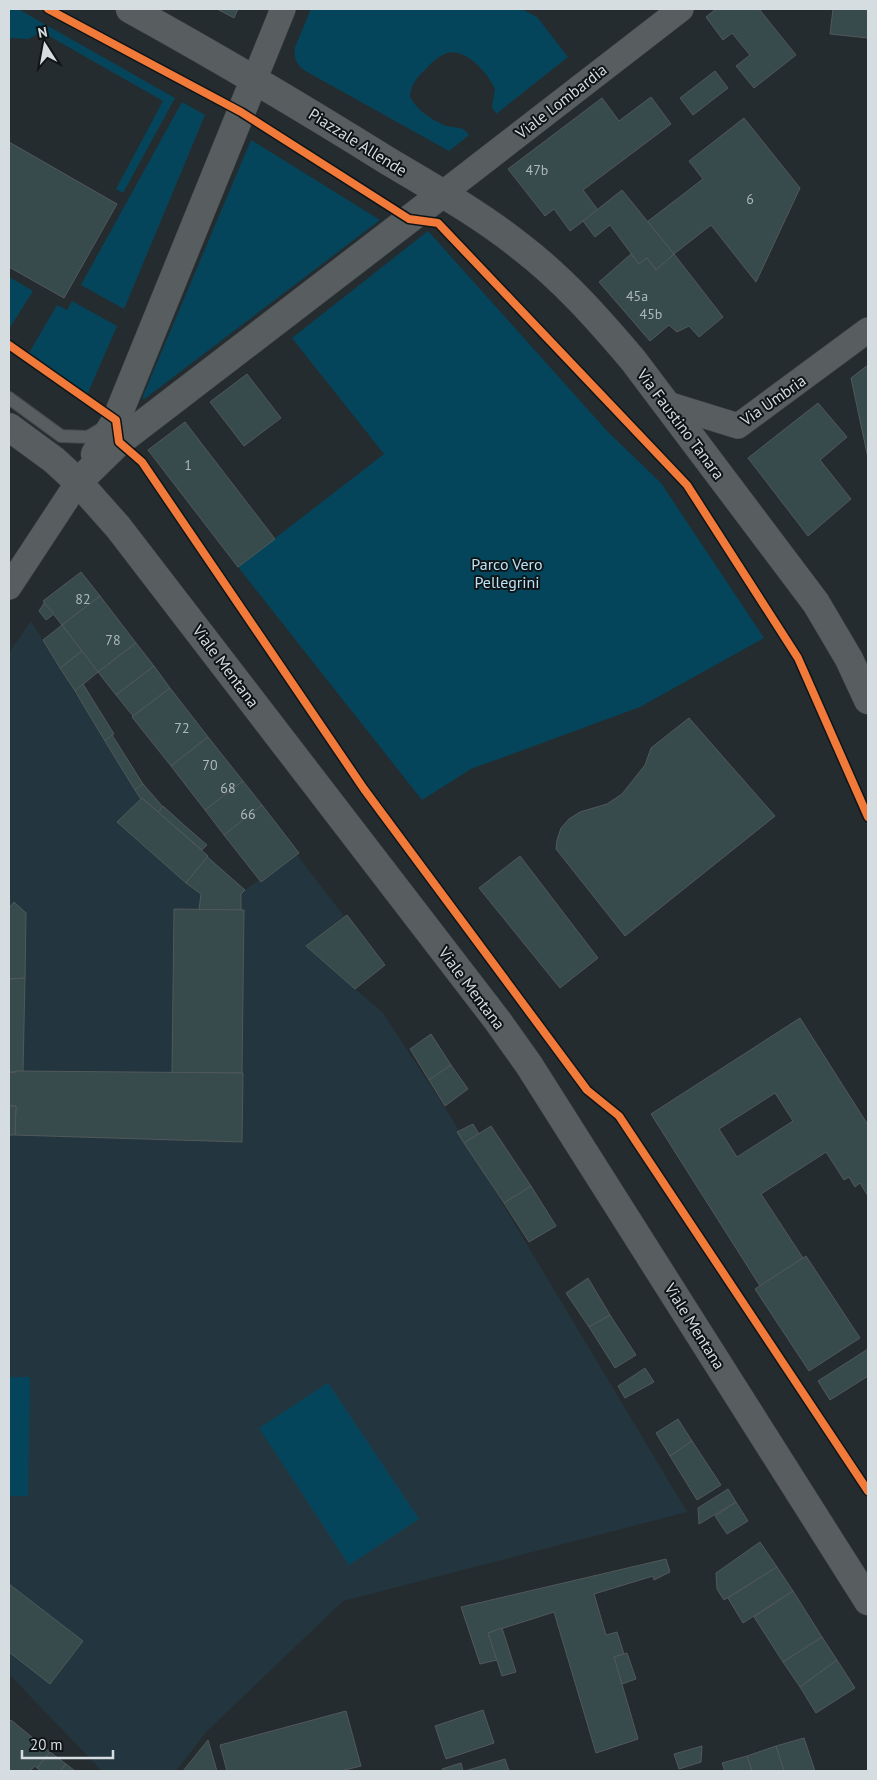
<svg xmlns="http://www.w3.org/2000/svg" width="877" height="1780" font-family="'PT Sans',sans-serif">
  <style>
    .built { fill: #23363f }
    .green { fill: #05455b }
    .building { fill: #374a4c; stroke: #52585a; fill-rule: evenodd }
    .lines { fill: none; stroke-linecap: round; stroke-linejoin: round }
    .service-casing { stroke: #42484b; stroke-width: 14 }
    .minor-casing { stroke: #42484b; stroke-width: 26 }
    .tertiary-casing { stroke: #42484b; stroke-width: 29 }
    .secondary-casing { stroke: #42484b; stroke-width: 29 }
    .service { stroke: #585d60; stroke-width: 12 }
    .minor { stroke: #585d60; stroke-width: 25 }
    .tertiary { stroke: #585d60; stroke-width: 28 }
    .secondary { stroke: #585d60; stroke-width: 28 }
    .cycleway-casing { stroke: #0f1517; stroke-width: 11 }
    .cycleway { stroke: #f17a3a; stroke-width: 8 }
    .labels { text-anchor: middle; dominant-baseline: central; stroke-width: 4; stroke-linejoin: round; paint-order: stroke }
    .number-label { font-size: 14px; fill: #aeb8bc }
    .street-label { font-size: 16px; fill: #d5dde1; stroke: #0f1517 }
    .park-label { font-size: 16px; fill: #bae2f6; stroke: #0f1517 }
  </style>
  <rect width="100%" height="100%" fill="#252c2f"/>
  <!-- built -->
  <path class="built" d="M31,621L141,799L202,850L245,890L296,854L344,916L306,946L383,1013L447,1111L687,1512L343,1601L206,1732L176,1771H102L9,1674V653Z"/>
  <!-- green -->
  <g class="green">
    <path d="M9,9H18L175,98L123,193L116,189L163,101L42,32L28,39L9,38Z"/>
    <path d="M311,9H521L537,17L568,57L496,114L492,107L495,89C488,74 467,48 447,53C439,56 431,63 425,70C417,77 411,85 410,96C415,109 432,120 444,125C454,129 463,125 469,135L449,151L309,73C298,67 293,60 295,47Z"/>
    <path d="M182,102L205,115L124,309L81,285Z"/>
    <path d="M251,140L380,220L143,400V396Z"/>
    <path d="M428,231L608,432L661,483L764,638L640,707L471,769L422,800L238,567L384,454L292,338Z"/>
    <path d="M9,277L33,291L9,329Z"/>
    <path d="M72,301L117,326L87,395L29,353L57,305L67,310Z"/>
    <path d="M9,1377H30L28,1496H9Z"/>
    <path d="M328,1383L419,1519L349,1565L259,1428Z"/>
  </g>
  <!-- building -->
  <g class="building">
    <path d="M217,9H238L234,18Z"/>
    <path d="M716,9H759L796,55L754,88L736,66L750,55L732,33L723,40L706,17Z"/>
    <path d="M833,9H868V38L830,34Z"/>
    <path d="M715,71L728,88L693,115L680,98Z"/>
    <path d="M651,97L671,124L583,190L598,210L570,231L554,209L545,216L508,169L602,98L619,121Z"/>
    <path d="M744,118L800,188L756,282L711,225L674,254L647,222L703,179L689,161Z"/>
    <path d="M9,142L117,204L64,298L9,267Z"/>
    <path d="M622,190L674,254L656,270L647,258L639,264L610,225L595,237L583,221Z"/>
    <path d="M631,254L639,264L647,258L656,270L674,254L723,317L699,337L689,326L677,332L669,325L650,341L599,282Z"/>
    <path d="M868,365V458L851,378Z"/>
    <path d="M247,374L281,418L244,446L210,402Z"/>
    <path d="M818,403L847,437L820,460L851,499L808,536L748,458Z"/>
    <path d="M185,422L275,539L238,567L148,450Z"/>
    <path d="M81,572L100,596L62,625L43,601Z"/>
    <path d="M100,596L136,643L98,672L62,625Z"/>
    <path d="M44,603L54,614L46,620L39,611Z"/>
    <path d="M62,625L82,651L60,668L43,640Z"/>
    <path d="M136,643L154,666L116,695L98,672Z"/>
    <path d="M82,651L98,672L75,691L60,668Z"/>
    <path d="M154,666L170,688L133,716L116,695Z"/>
    <path d="M83,684L114,734L105,741L75,691Z"/>
    <path d="M170,688L208,737L171,766L132,717Z"/>
    <path d="M689,718L775,816L625,936L556,849L557,840L561,828L569,819L580,812L607,804L622,794L645,765L651,748Z"/>
    <path d="M112,735L143,784L135,790L105,741Z"/>
    <path d="M208,737L243,781L205,810L171,766Z"/>
    <path d="M243,781L262,805L224,835L205,810Z"/>
    <path d="M143,784L163,807L158,812L142,798L141,799L135,790Z"/>
    <path d="M142,798L208,856L186,883L117,822Z"/>
    <path d="M262,805L299,853L261,882L224,835Z"/>
    <path d="M163,806L185,826L207,845L202,850L158,812Z"/>
    <path d="M520,856L598,958L560,988L479,888Z"/>
    <path d="M207,857L245,890L241,894V910H199L201,894L186,883Z"/>
    <path d="M14,902L26,913L25,978L9,979V908Z"/>
    <path d="M174,909L244,910L242,1073H172Z"/>
    <path d="M347,915L385,965L355,989L306,946Z"/>
    <path d="M25,978L23,1071L9,1072V979Z"/>
    <path d="M800,1018L868,1125V1196L860,1183L855,1187L849,1177L844,1180L826,1152L761,1194L803,1258L760,1286L651,1114ZM775,1093L793,1121L737,1157L719,1129Z"/>
    <path d="M431,1034L451,1065L429,1080L410,1049Z"/>
    <path d="M451,1065L468,1089L445,1106L429,1080Z"/>
    <path d="M16,1071L243,1073L242,1142L15,1135L16,1106H9V1072L16,1073Z"/>
    <path d="M9,1106H16L15,1135H9Z"/>
    <path d="M473,1124L479,1134L464,1143L457,1132Z"/>
    <path d="M491,1126L531,1186L504,1203L464,1143Z"/>
    <path d="M531,1186L556,1226L529,1242L504,1203Z"/>
    <path d="M806,1256L860,1338L809,1371L755,1289Z"/>
    <path d="M588,1278L610,1315L589,1327L566,1293Z"/>
    <path d="M610,1315L636,1355L615,1368L589,1327Z"/>
    <path d="M868,1349V1376L830,1400L818,1381Z"/>
    <path d="M645,1368L654,1382L625,1398L618,1386Z"/>
    <path d="M678,1419L692,1441L670,1456L656,1433Z"/>
    <path d="M692,1441L721,1485L697,1500L670,1456Z"/>
    <path d="M728,1489L736,1502L699,1524L698,1508Z"/>
    <path d="M736,1502L748,1521L727,1534L715,1516Z"/>
    <path d="M760,1542L777,1567L724,1600L717,1589L716,1573Z"/>
    <path d="M666,1559L670,1572L654,1580L653,1576L594,1594L606,1635L617,1632L624,1654L614,1657L638,1739L596,1753L554,1612L488,1633L497,1660L480,1664L461,1607Z"/>
    <path d="M777,1567L793,1591L743,1623L728,1598Z"/>
    <path d="M9,1584L83,1641L50,1684L9,1652Z"/>
    <path d="M793,1591L822,1637L783,1662L754,1617Z"/>
    <path d="M502,1628L516,1672L502,1676L488,1633Z"/>
    <path d="M822,1637L837,1660L800,1687L783,1662Z"/>
    <path d="M627,1653L636,1679L622,1684L614,1657Z"/>
    <path d="M837,1660L855,1688L816,1713L800,1687Z"/>
    <path d="M483,1710L494,1743L446,1759L435,1726Z"/>
    <path d="M346,1711L361,1766L341,1771H227L220,1745Z"/>
    <path d="M11,1720L50,1752L37,1768L35,1766L30,1771H9V1722Z"/>
    <path d="M804,1738L815,1771H784L776,1746Z"/>
    <path d="M208,1740L217,1771H183Z"/>
    <path d="M702,1746L701,1762L679,1769L674,1754Z"/>
    <path d="M776,1746L784,1771H752L747,1756Z"/>
    <path d="M50,1752L66,1764L60,1771H41L37,1768Z"/>
    <path d="M747,1756L752,1771H725L722,1763Z"/>
    <path d="M505,1759L509,1771H465Z"/>
    <path d="M461,1763L463,1771H443L442,1769Z"/>
    <path d="M66,1764L75,1771H60Z"/>
  </g>
  <g class="lines">
    <defs>
      <path id="service" d="M9,398L61,436L88,437L103,428"/>
      <g id="minor">
        <path d="M255,78L283,9"/>
        <path d="M442,194L681,9"/>
        <path d="M667,404L738,426L868,330"/>
        <path d="M9,587L78,482"/>
      </g>
      <g id="tertiary">
        <path d="M95,454L116,420L255,78"/>
        <path d="M78,482L119,442L442,194"/>
      </g>
      <g id="secondary">
        <path d="M130,9C217,57 303,108 388,161C433,188 480,214 521,247C563,279 599,320 633,360L816,603L849,659L868,700"/>
        <path d="M9,427L54,460L78,482L118,527L497,1020L529,1065L868,1601"/>
      </g>
    </defs>
    <!-- service casing -->
    <use href="#service" class="service-casing"/>
    <!-- minor casing -->
    <use href="#minor" class="minor-casing"/>
    <!-- tertiary casing -->
    <use href="#tertiary" class="tertiary-casing"/>
    <!-- secondary casing -->
    <use href="#secondary" class="secondary-casing"/>
    <!-- service -->
    <use href="#service" class="service"/>
    <!-- minor -->
    <use href="#minor" class="minor"/>
    <!-- tertiary -->
    <use href="#tertiary" class="tertiary"/>
    <!-- secondary -->
    <use href="#secondary" class="secondary"/>
    <defs>
      <g id="cycleway">
        <path d="M48,9L241,112L409,219L438,223L687,485L798,658L868,817"/>
        <path d="M9,345L116,420L119,442L142,462L364,789L587,1090L619,1116L868,1491"/>
      </g>
    </defs>
    <!-- cycleway casing -->
    <use href="#cycleway" class="cycleway-casing"/>
    <!-- cycleway -->
    <use href="#cycleway" class="cycleway"/>
  </g>
  <g class="labels">
    <!-- number labels -->
    <g class="number-label">
      <text x="537" y="170">47b</text>
      <text x="750" y="199">6</text>
      <text x="637" y="296">45a</text>
      <text x="651" y="314">45b</text>
      <text x="188" y="465">1</text>
      <text x="83" y="599">82</text>
      <text x="113" y="640">78</text>
      <text x="182" y="728">72</text>
      <text x="210" y="765">70</text>
      <text x="228" y="788">68</text>
      <text x="248" y="814">66</text>
    </g>
    <!-- street labels -->
    <g class="street-label">
      <text transform="translate(561 101) rotate(-38)">Viale Lombardia</text>
      <text transform="translate(358 142) rotate(32)">Piazzale Allende</text>
      <text transform="translate(773 400) rotate(-35)">Via Umbria</text>
      <text transform="translate(681 424) rotate(53)">Via Faustino Tanara</text>
      <text transform="translate(226 666) rotate(53)">Viale Mentana</text>
      <text transform="translate(472 988) rotate(53)">Viale Mentana</text>
      <text transform="translate(695 1326) rotate(58)">Viale Mentana</text>
    </g>
    <!-- park labels -->
    <g class="park-label">
      <text x="507" y="564">Parco Vero<tspan x="507" dy="18">Pellegrini</tspan></text>
    </g>
  </g>
  <!-- border -->
  <rect width="877" height="1780" fill="none" stroke="#d5dde1" stroke-width="20"/>
  <!-- north arrow -->
  <g transform="translate(45 45) rotate(349)" stroke="#0f1517" stroke-width="4" paint-order="stroke">
  <path d="M0-4L9 19L0 12L-9 19Z" fill="#d5dde1"/>
  <text y="-8" font-size="14" font-weight="bold" text-anchor="middle" fill="#d5dde1">N</text>
  </g>
  <!-- scale -->
  <path d="M22 1750v8h91v-8" fill="none" stroke="#d5dde1" stroke-width="2.5"/>
  <text x="30" y="1750" font-size="15" fill="#d5dde1" stroke="#0f1517" stroke-width="4" paint-order="stroke">20 m</text>
</svg>
